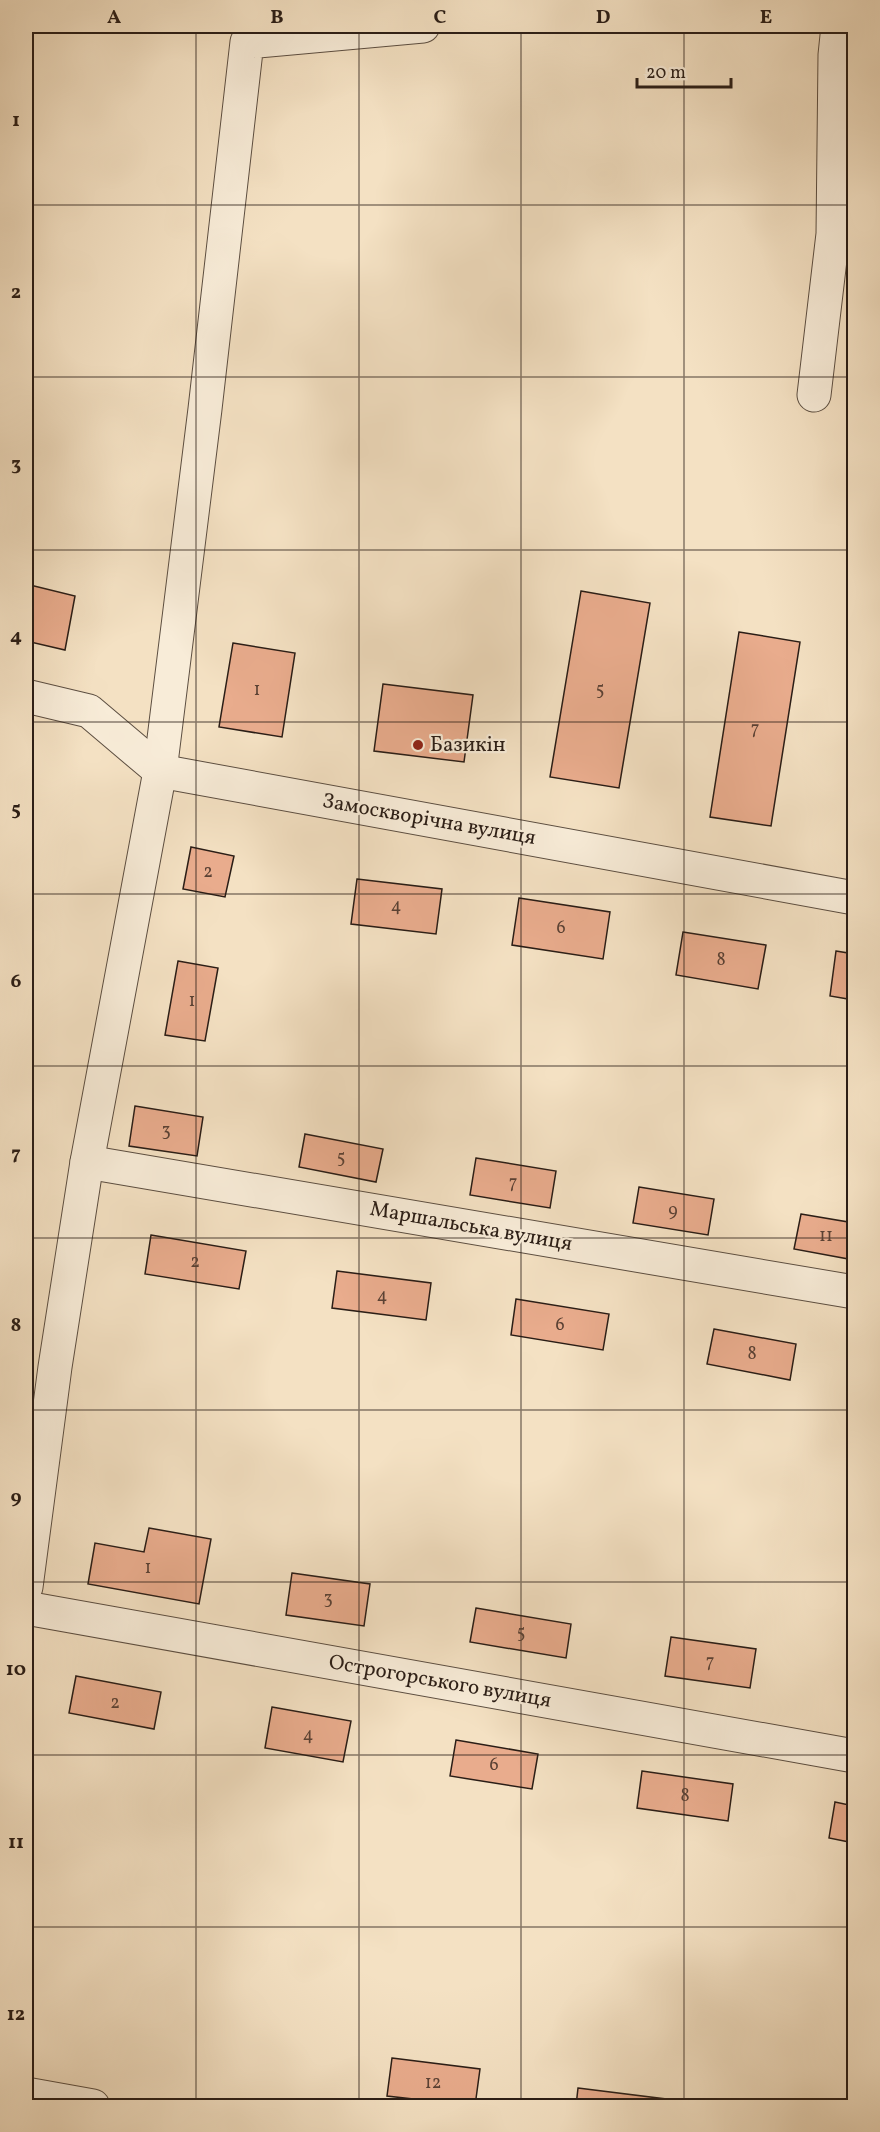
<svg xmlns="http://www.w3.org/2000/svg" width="880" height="2132" font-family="Vollkorn,serif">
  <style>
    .building { fill: #e9ac8d; stroke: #2a1d16; stroke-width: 1.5 }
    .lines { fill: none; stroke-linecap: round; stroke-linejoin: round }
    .minor-casing { stroke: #5c4e41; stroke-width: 35 }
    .minor { stroke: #f8ecd8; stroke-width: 33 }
    .grid { fill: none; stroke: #2a1d16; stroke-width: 1.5; stroke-opacity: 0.55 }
    .poi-dot { fill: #8f2418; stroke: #f8ecd8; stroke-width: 2 }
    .labels { text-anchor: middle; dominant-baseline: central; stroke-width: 4.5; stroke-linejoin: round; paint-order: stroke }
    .number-label { font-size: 18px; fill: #5a4134 }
    .poi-label { font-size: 21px; fill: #2a1d16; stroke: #f8ecd8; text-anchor: start }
    .street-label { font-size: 21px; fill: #2a1d16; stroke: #f8ecd8 }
    .neatline { fill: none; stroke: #2a1d16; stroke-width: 2 }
    .grid-label { font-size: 20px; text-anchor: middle; font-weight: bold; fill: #2a1d16 }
  </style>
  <rect width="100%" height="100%" fill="#f4e1c3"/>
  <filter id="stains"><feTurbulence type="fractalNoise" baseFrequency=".00333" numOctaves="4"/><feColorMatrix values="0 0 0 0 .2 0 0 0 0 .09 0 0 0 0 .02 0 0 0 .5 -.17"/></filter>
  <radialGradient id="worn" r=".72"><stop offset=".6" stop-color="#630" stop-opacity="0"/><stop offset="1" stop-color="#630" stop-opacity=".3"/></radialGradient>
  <!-- building -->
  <g class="building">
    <path d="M26,584L75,596L65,650L26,641Z"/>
    <path d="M581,591L650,603L619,788L550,777Z"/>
    <path d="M739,632L800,642L771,826L710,817Z"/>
    <path d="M233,643L295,653L282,737L219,727Z"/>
    <path d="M383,684L473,695L464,762L374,751Z"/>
    <path d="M191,847L234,856L225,897L183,889Z"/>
    <path d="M357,879L442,889L436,934L351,924Z"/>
    <path d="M519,898L610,912L603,959L512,945Z"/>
    <path d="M683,932L766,945L758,989L676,975Z"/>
    <path d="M836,951L854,954V1000L830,996Z"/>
    <path d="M178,961L218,968L205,1041L165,1035Z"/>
    <path d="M135,1106L203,1117L197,1156L129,1146Z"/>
    <path d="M305,1134L383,1149L376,1182L299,1167Z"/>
    <path d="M476,1158L556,1171L550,1208L470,1195Z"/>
    <path d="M639,1187L714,1199L708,1235L633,1223Z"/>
    <path d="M801,1214L854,1223V1260L794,1249Z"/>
    <path d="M151,1235L246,1251L239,1289L145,1274Z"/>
    <path d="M337,1271L431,1283L426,1320L332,1308Z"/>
    <path d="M516,1299L609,1314L603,1350L511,1335Z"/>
    <path d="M714,1329L796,1344L790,1380L707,1364Z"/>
    <path d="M149,1528L211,1539L199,1604L88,1584L95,1543L144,1552Z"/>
    <path d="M292,1573L370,1584L364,1626L286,1615Z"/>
    <path d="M476,1608L571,1624L566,1658L470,1642Z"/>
    <path d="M671,1637L756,1649L750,1688L665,1676Z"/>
    <path d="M76,1676L161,1692L154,1729L69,1713Z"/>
    <path d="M272,1707L351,1721L343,1762L265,1748Z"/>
    <path d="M456,1740L538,1754L532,1789L450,1776Z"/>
    <path d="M642,1771L733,1784L728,1821L637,1808Z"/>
    <path d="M835,1802L854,1806V1843L829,1838Z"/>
    <path d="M392,2058L480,2069L475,2106L387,2096Z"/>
    <path d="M578,2088L666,2099L665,2106H576Z"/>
  </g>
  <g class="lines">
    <defs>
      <g id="minor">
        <path d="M814,395L833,234L835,55L838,26"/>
        <path d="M26,696L89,711L160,771L854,898"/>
        <path d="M87,1162L854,1292"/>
        <path d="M26,1587L55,1367L87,1162L160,771L205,409L247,42L423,26"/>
        <path d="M26,1608L854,1756"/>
        <path d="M26,2094L93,2106"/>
      </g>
    </defs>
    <!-- minor casing -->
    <use href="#minor" class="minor-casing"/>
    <!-- minor -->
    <use href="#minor" class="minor"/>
  </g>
  <!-- grid -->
  <path class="grid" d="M196,26V2106M359,26V2106M521,26V2106M684,26V2106M26,205H854M26,377H854M26,550H854M26,722H854M26,894H854M26,1066H854M26,1238H854M26,1410H854M26,1582H854M26,1755H854M26,1927H854"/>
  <!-- markers -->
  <circle class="poi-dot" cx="418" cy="745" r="6"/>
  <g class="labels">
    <!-- number labels -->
    <g class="number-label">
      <text x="257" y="690">1</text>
      <text x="600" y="690">5</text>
      <text x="755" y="729">7</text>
      <text x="208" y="872">2</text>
      <text x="396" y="906">4</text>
      <text x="561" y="928">6</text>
      <text x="721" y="960">8</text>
      <text x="192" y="1001">1</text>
      <text x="166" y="1131">3</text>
      <text x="341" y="1158">5</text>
      <text x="513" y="1183">7</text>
      <text x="673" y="1211">9</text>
      <text x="826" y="1236">11</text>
      <text x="195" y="1262">2</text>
      <text x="382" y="1296">4</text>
      <text x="560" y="1325">6</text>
      <text x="752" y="1354">8</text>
      <text x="148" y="1568">1</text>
      <text x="328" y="1599">3</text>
      <text x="521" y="1633">5</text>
      <text x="710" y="1662">7</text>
      <text x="115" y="1703">2</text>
      <text x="308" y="1735">4</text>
      <text x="494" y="1765">6</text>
      <text x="685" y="1796">8</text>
      <text x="433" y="2083">12</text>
    </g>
    <!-- poi labels -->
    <g class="poi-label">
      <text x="430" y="745">Базикін</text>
    </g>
    <!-- street labels -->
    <g class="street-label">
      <text transform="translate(429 820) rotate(10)">Замоскворічна вулиця</text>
      <text transform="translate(471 1227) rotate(10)">Маршальська вулиця</text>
      <text transform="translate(440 1682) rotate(10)">Острогорського вулиця</text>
    </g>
  </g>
  <!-- margin -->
  <rect width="880" height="2132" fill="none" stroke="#f4e1c3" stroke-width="66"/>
  <!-- scale -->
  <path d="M637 78v9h94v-9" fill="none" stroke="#2a1d16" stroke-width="3"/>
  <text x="646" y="78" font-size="18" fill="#2a1d16" stroke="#f8ecd8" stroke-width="4.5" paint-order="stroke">20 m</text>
  <rect x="33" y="33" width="814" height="2066" class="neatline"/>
  <g class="grid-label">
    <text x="114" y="23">A</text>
    <text x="277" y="23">B</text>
    <text x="440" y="23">C</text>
    <text x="603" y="23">D</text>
    <text x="766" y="23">E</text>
    <text x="16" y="126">1</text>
    <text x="16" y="298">2</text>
    <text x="16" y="470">3</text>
    <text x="16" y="642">4</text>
    <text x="16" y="815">5</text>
    <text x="16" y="987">6</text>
    <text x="16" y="1159">7</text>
    <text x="16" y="1331">8</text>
    <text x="16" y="1503">9</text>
    <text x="16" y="1675">10</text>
    <text x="16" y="1848">11</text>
    <text x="16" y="2020">12</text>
  </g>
  <rect width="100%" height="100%" filter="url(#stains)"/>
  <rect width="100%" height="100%" fill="url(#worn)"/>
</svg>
